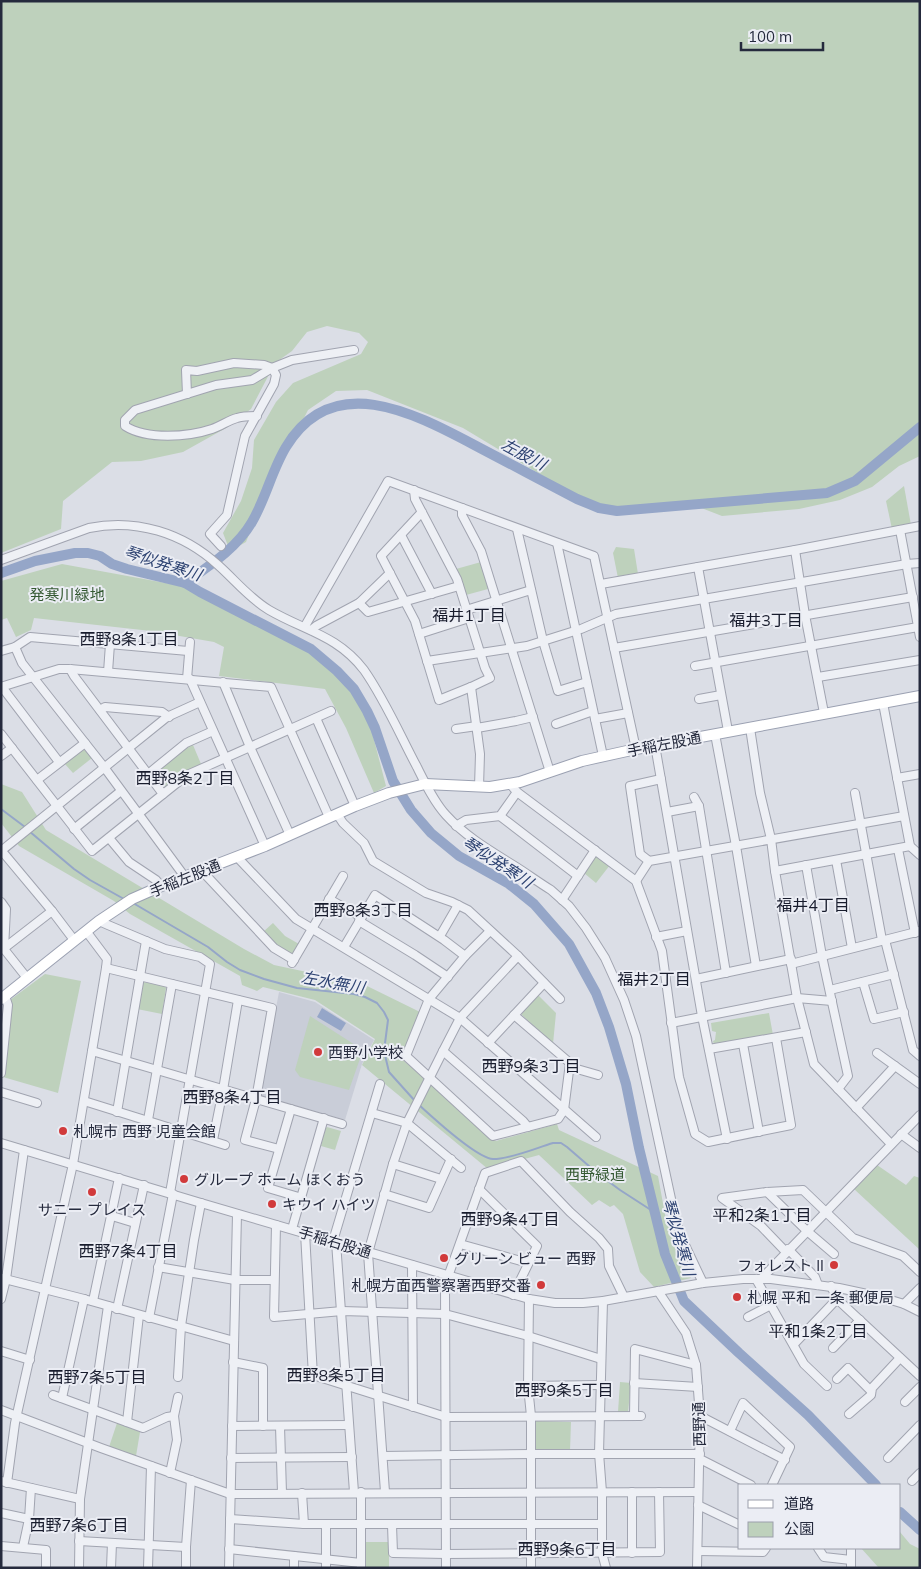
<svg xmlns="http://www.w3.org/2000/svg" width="921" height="1569" font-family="Mulish,'Noto Sans JP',sans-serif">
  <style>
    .built { fill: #c9cdd8 }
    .green { fill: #bed1bc }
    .water { fill: #95a6c8 }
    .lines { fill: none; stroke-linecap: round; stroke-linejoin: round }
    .stream { stroke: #95a6c8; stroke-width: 2 }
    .river { stroke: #95a6c8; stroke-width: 10 }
    .minor-casing { stroke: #a1a4b0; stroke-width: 10 }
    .major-casing { stroke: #9ba1b2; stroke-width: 12 }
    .minor { stroke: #eef0f5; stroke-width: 8 }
    .major { stroke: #fff; stroke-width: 10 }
    .poi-dot { fill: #d13a3b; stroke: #ebedf4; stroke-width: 2 }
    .labels { text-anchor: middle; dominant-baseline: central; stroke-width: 4; stroke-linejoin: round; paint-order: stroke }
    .park-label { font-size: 15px; fill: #345932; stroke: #ebedf4 }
    .street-label { font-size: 15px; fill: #252a3d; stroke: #ebedf4 }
    .poi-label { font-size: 15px; fill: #252a3d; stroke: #ebedf4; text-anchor: start }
    .water-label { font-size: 16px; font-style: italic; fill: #2e4372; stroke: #ebedf4 }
    .neighbourhood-label { font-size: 16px; fill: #181c2d; stroke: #ebedf4 }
  </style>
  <rect width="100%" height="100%" fill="#dbdee6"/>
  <!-- built -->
  <path class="built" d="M279,992L315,1002L374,1040L362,1064L345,1120L262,1096L260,1093Z"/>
  <!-- green -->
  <g class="green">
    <path d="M1,1H920V456L899,466L872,487L840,500L799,509L722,516L686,502L607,507L563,488L463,428L367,390L336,391L308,410L286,454L268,481L258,512L246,542L230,551L223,533L241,501L252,468L254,440L276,402L293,383L361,354L368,342L359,333L327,326L307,332L292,351L275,363L251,409L226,428L183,452L141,461L112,462L63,501L61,529L1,553Z"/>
    <path d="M904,486L911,525L892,529L886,501Z"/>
    <path d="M616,547L634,549L638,574L618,578L613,553Z"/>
    <path d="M481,562L488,589L466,595L456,569Z"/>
    <path d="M62,564L182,586L288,641L308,649L353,691L372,732L386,786L374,793L346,728L325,689L219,676L224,647L214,642L151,631L34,618L31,630L16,637L7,618L1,620V581Z"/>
    <path d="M193,745L201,764L186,771L167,787H163L154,776L155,773L186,748Z"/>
    <path d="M84,748L92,758L73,773L64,763Z"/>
    <path d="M1,784L22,792L46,830L244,949L274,965L363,984L420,1012L403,1060L496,1141L557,1124L559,1130L658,1176L666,1220L691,1278L654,1287L640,1272L623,1214L614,1205L610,1207L599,1200L592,1205L539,1155L488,1169L362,1065L375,1039L315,1000L263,987L257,991L242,985L240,976L130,914L114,901L19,846L1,823Z"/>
    <path d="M595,856H599L610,865L596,883L584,873Z"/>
    <path d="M273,923L285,936L299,944L293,954L290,955L277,947L263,932Z"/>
    <path d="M45,974L81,981L58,1093L3,1077L10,1000Z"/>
    <path d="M143,982L165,986L166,988L162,1014L137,1009L142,983Z"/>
    <path d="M538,995L556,1013L553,1044L522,1015L521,1012Z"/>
    <path d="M769,1013L773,1035L714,1045L713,1041L715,1040L716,1032L712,1031L711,1023Z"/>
    <path d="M310,1016L363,1050L349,1090L300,1077L295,1070Z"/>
    <path d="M327,1127L341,1131L335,1150L321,1146L325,1129Z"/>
    <path d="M877,1165L906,1185L914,1176L920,1178V1250L854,1189Z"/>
    <path d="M620,1382L631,1383L628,1412H618Z"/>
    <path d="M536,1421L571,1422L570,1451L534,1452V1422Z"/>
    <path d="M117,1423L140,1432L136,1456L109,1447Z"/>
    <path d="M900,1532L910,1544L920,1549V1568L878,1567L861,1548H900Z"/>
    <rect x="366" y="1542" width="23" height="26"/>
  </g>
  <!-- water -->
  <path class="water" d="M322,1008L346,1023L341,1031L317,1017Z"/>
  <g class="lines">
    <!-- stream -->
    <g class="stream">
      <path d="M1,809L25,827"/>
      <path d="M29,831L74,869L90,880L124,899"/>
      <path d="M133,903L208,947L227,962L240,970L264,979L297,988L354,994L365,997L377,1003L384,1012L388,1020L384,1051L389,1072L415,1101"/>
      <path d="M418,1104C431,1116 477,1158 493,1159C511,1159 536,1148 553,1143H561L567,1147L597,1173L620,1190L654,1212"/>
    </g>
    <!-- river -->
    <g class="river">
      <path d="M1,573L35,561L75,553H88L100,556L112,564L127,569L185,583L200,592L311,649L337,671L354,689L367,711L375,728L393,781L411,810L431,833L459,856L509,884L534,904L569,944L596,993L609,1027L626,1084L639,1148L665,1254L684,1301L739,1353L808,1415L876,1485"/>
      <path d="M185,583C209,566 237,548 252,522C266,498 272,470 286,447C334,367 419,416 480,448C512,465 545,482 577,499L599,508L617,511L827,493L855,481L920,427"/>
      <path d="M900,1512L920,1530"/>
    </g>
    <defs>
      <g id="minor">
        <path d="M187,394L186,370L197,371L234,363L264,365L272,368L276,375L274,384L245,436L227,515L210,534L221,546"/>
        <path d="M257,416C250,416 243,416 237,418C229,420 221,426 212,429C188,437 147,440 125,426V420L135,410L216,385L252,380L272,368L292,360L354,350"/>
        <path d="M414,490L415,499L457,579L485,668L490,678L471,687L439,700L415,621L381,556L422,512"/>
        <path d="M462,508V515L481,551L550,772"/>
        <path d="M517,529L543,641L558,691L587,682"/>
        <path d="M900,530L920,637"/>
        <path d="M401,535L432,594"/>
        <path d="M557,543L603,756"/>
        <path d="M795,550L805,615L824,713"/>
        <path d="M1,560L89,528C136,518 183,533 218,565C235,580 249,598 269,610C305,631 337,635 364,670C385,700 400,735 417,767C425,783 434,802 446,815C465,836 489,850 513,865C526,873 538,882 551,890L569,906L586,928L605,958L624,1000L636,1036L676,1222L684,1243L703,1283"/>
        <path d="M698,567L728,731"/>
        <path d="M601,584L795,550L920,526"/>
        <path d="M359,603L368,612L459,586"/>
        <path d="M466,610L531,590"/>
        <path d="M305,626L388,481L594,556L636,749"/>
        <path d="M311,630L316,626L359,603L390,573"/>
        <path d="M419,634L469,618"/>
        <path d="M15,647L22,663L104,767L185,877"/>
        <path d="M614,648L913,597"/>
        <path d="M1,651L15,647L30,637L188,651"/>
        <path d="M427,661L527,646L581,629L616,614L907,564L920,563"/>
        <path d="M695,666L918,627"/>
        <path d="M70,669L74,676L163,794"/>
        <path d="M108,672L110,644"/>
        <path d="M818,677L920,660"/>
        <path d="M187,679L190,642"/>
        <path d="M190,679L265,846"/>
        <path d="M223,682L250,747L290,835"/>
        <path d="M1,687L59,669H70L271,687L329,817"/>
        <path d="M2,687L59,762"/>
        <path d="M471,687L480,754L479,787"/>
        <path d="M699,699L721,695"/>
        <path d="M883,703L910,846L920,855"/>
        <path d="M100,710L105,707L162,712L169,717"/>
        <path d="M316,718L355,806"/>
        <path d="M595,719L628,713"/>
        <path d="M556,724L593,711"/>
        <path d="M477,728L516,721L533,717"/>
        <path d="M750,728L760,793L771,839L775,871L797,998L814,1064L891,1144"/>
        <path d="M456,729L477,726"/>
        <path d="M1,734L92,851L187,775L331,711"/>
        <path d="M715,734L736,846L756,966"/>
        <path d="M655,745L702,1016L727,1139"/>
        <path d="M1,756L12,748"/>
        <path d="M148,774L186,743L213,731"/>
        <path d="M897,778L920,774"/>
        <path d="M37,780L85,743"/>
        <path d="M510,784L517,792L636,881L662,951L679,1077L695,1134L708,1142L791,1125L776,1038"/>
        <path d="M855,793L882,940"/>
        <path d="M694,797L699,806L726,973"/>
        <path d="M667,812L699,806"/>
        <path d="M337,814L343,823L364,843L373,861L426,893L452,902L468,910L518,956L560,999"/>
        <path d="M500,816L578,876"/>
        <path d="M456,826L466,820L500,816L517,792"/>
        <path d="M74,829L121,791"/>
        <path d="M109,838L129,862L156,880L161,886"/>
        <path d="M898,849L915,933"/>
        <path d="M1,850L52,911L74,940"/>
        <path d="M1,851L167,717L200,702"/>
        <path d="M237,857L296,919L460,1018L596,1137"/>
        <path d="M836,860L852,948"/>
        <path d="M649,861L640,854L630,786L661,779"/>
        <path d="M806,865L822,956L848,1076L838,1089"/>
        <path d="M202,871L274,948L294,960"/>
        <path d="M775,871L910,846"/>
        <path d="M636,881L649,861L904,816"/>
        <path d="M329,899L361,917"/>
        <path d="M562,900L595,850"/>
        <path d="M1,902L6,909L4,949L27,978"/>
        <path d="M99,921L108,925L165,949L200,957L210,964L170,1193"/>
        <path d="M359,921L415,955L448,977"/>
        <path d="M490,931L465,956L429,999L406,1056L493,1136L558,1119L564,1110L570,1063"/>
        <path d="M440,936L458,905"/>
        <path d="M656,937L687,931"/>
        <path d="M885,940L913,1050L920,1056"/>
        <path d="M344,947L375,895L444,940L465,956"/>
        <path d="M3,949L52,911"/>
        <path d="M292,963L343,876"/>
        <path d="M791,964L920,931"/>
        <path d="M106,968L272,1008L256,1099L245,1140L279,1149"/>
        <path d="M696,979L791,959"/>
        <path d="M863,982L874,1019L904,1012"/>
        <path d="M830,990L894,974"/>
        <path d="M514,1015L577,1069L598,1075"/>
        <path d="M671,1023L797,998L832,1001"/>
        <path d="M488,1043L544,983"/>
        <path d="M743,1044L759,1132"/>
        <path d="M709,1049L806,1032"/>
        <path d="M92,1051L342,1124"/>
        <path d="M443,1051L523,1121L528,1127"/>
        <path d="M877,1053L920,1084"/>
        <path d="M1,1073L8,1005L5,996"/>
        <path d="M1,1092L37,1103"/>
        <path d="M84,1101L225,1145"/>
        <path d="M856,1108L895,1066"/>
        <path d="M291,1109L268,1188L302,1198"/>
        <path d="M117,1112L146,941"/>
        <path d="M372,1113L407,1123L461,1168"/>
        <path d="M148,1120L172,984"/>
        <path d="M901,1134L920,1148"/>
        <path d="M213,1140L223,1090L238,1000"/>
        <path d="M1,1143L201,1203L529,1299L555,1303H583L603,1301L703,1283L743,1279H771L839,1288L881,1297L904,1304L920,1312"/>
        <path d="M393,1164L441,1179"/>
        <path d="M479,1189L537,1246L513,1295"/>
        <path d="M767,1192L807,1231L834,1254"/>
        <path d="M384,1194L429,1208L451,1159"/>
        <path d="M112,1216L135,1223"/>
        <path d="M276,1225L274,1317L342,1311L445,1314L528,1336L601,1359"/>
        <path d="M292,1229L324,1118"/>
        <path d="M305,1233L313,1376"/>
        <path d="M333,1241L380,1084"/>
        <path d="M336,1242L354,1492"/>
        <path d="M460,1244L528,1263"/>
        <path d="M788,1249L815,1277L818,1285"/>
        <path d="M786,1252L761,1226L722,1198L767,1192L803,1190L853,1238L903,1256L920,1272"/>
        <path d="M412,1265L413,1407"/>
        <path d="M158,1267L235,1280H274"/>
        <path d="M1,1278L84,1299L234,1341"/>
        <path d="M756,1279L804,1364L827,1386"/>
        <path d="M761,1279L920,1115"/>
        <path d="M831,1286L837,1299L920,1376"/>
        <path d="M658,1291L686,1333L696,1365L700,1416L697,1568"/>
        <path d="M1,1299L6,1279L24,1150"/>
        <path d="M529,1299L528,1386L531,1416V1568"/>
        <path d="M93,1301L119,1178"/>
        <path d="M603,1301L599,1453L602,1492V1553L606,1568"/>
        <path d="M904,1304L920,1288"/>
        <path d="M117,1309L144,1185"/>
        <path d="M748,1317L771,1305"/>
        <path d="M149,1318L173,1194"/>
        <path d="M794,1344L837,1299"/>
        <path d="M833,1348L860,1320"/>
        <path d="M1,1351L30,1360"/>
        <path d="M233,1362L263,1368V1426"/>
        <path d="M300,1371L446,1417L641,1416"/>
        <path d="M178,1377L181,1326L194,1240L201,1203"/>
        <path d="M837,1379L848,1368L871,1391"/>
        <path d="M634,1383L698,1387"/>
        <path d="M528,1386L600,1385"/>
        <path d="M53,1395L143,1428L167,1417L174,1416"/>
        <path d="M62,1398L84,1299"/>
        <path d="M905,1402L920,1387"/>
        <path d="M1,1410L101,1448L230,1494L698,1492"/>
        <path d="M849,1414L871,1395L872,1388L900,1358"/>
        <path d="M634,1416L635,1349L696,1365"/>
        <path d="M700,1416L785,1460"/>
        <path d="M127,1422L139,1315"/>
        <path d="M232,1426L349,1425"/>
        <path d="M280,1426L282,1493"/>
        <path d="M730,1431L743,1403L790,1447L772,1485"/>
        <path d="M383,1456L531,1454H700"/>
        <path d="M231,1458L352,1457"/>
        <path d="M888,1458L920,1425"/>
        <path d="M700,1459L751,1485"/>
        <path d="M170,1473L177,1440L174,1416L178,1397"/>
        <path d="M1,1481L80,1499"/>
        <path d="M912,1481L920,1473"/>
        <path d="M7,1483L15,1423L73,1164L106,968L107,959L86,931"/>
        <path d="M385,1492L368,1253L393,1164L407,1123L443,1051L460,1018L518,956"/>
        <path d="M632,1492V1553"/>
        <path d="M302,1493L304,1524"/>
        <path d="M698,1505L740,1525"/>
        <path d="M1,1513L29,1519"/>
        <path d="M230,1519L304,1524H601"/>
        <path d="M392,1525L393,1553L446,1554L660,1552L659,1492"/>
        <path d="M79,1541L186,1547"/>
        <path d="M1,1546L46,1550V1568"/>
        <path d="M23,1547L29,1519L31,1488"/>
        <path d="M818,1548L824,1557L851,1560"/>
        <path d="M229,1549L361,1563"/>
        <path d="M698,1551L763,1552L766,1548"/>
        <path d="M79,1568L80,1499L108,1306"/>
        <path d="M111,1568L112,1543"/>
        <path d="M148,1568L151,1466"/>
        <path d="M186,1568V1547L191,1480"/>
        <path d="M229,1568L237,1214"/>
        <path d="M294,1568V1556"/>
        <path d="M326,1568V1524"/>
        <path d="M361,1568V1492"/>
        <path d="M446,1568L445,1285L485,1173L521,1161L570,1212L599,1238L608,1249L609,1266L624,1297"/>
        <path d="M851,1568V1548"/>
      </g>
      <path id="major" d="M1,999L99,921L132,899L166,884L265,846L355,806L389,793L425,784L490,787L520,782L582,761L636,749L920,696"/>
    </defs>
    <!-- minor casing -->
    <use href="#minor" class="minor-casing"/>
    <!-- major casing -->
    <use href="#major" class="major-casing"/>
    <!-- minor -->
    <use href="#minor" class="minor"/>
    <!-- major -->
    <use href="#major" class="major"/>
  </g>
  <!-- markers -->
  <g class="poi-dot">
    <circle cx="318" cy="1052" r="5"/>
    <circle cx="63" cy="1131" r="5"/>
    <circle cx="184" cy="1179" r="5"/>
    <circle cx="92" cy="1192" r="5"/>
    <circle cx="272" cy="1204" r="5"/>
    <circle cx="444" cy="1258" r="5"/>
    <circle cx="834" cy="1265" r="5"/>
    <circle cx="541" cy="1285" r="5"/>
    <circle cx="737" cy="1297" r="5"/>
  </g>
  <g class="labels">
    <!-- park labels -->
    <g class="park-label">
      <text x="67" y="594">発寒川緑地</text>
      <text x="595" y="1174">西野緑道</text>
    </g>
    <!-- street labels -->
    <g class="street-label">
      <text transform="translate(664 744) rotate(-11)">手稲左股通</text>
      <text transform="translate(185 878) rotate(-22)">手稲左股通</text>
      <text transform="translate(335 1242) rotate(17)">手稲右股通</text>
      <text transform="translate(699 1424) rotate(-91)">西野通</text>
    </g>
    <!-- poi labels -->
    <g class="poi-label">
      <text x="328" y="1052">西野小学校</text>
      <text x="73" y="1131">札幌市 西野 児童会館</text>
      <text x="194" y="1179">グループ ホーム ほくおう</text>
      <text x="282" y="1204">キウイ ハイツ</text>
      <text x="92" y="1209" text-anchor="middle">サニー プレイス</text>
      <text x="454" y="1258">グリーン ビュー 西野</text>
      <text x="824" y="1265" text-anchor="end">フォレスト II</text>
      <text x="531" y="1285" text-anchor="end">札幌方面西警察署西野交番</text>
      <text x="747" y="1297">札幌 平和 一条 郵便局</text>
    </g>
    <!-- water labels -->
    <g class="water-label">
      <text transform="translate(524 454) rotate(28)">左股川</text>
      <text transform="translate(163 563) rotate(18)">琴似発寒川</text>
      <text transform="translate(498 862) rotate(33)">琴似発寒川</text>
      <text transform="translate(333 982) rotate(10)">左水無川</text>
      <text transform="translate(679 1237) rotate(74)">琴似発寒川</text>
    </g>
    <!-- neighbourhood labels -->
    <g class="neighbourhood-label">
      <text x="469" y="615">福井1丁目</text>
      <text x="766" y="620">福井3丁目</text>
      <text x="129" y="639">西野8条1丁目</text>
      <text x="185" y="778">西野8条2丁目</text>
      <text x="813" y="905">福井4丁目</text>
      <text x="363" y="910">西野8条3丁目</text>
      <text x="654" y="979">福井2丁目</text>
      <text x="531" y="1066">西野9条3丁目</text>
      <text x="232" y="1097">西野8条4丁目</text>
      <text x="762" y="1215">平和2条1丁目</text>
      <text x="510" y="1219">西野9条4丁目</text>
      <text x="128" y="1251">西野7条4丁目</text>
      <text x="818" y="1331">平和1条2丁目</text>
      <text x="336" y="1375">西野8条5丁目</text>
      <text x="97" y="1377">西野7条5丁目</text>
      <text x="564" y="1390">西野9条5丁目</text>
      <text x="79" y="1525">西野7条6丁目</text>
      <text x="567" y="1549">西野9条6丁目</text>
    </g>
  </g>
  <!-- border -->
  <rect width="921" height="1569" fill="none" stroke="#252a3d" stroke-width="5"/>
  <!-- legend -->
  <rect x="738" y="1484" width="162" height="65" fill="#ebedf4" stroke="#9c9fab"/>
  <rect x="748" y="1500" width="25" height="8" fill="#ffffff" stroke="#9c9fab"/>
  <text x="784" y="1509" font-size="15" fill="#252a3d">道路</text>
  <rect x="748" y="1522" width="25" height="15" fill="#bed1bc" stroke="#9c9fab"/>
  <text x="784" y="1534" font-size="15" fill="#252a3d">公園</text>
  <!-- scale -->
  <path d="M741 42v8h82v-8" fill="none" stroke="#252a3d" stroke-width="2.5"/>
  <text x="748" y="42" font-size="15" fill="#252a3d" stroke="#ebedf4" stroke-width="4" paint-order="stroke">100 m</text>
</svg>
